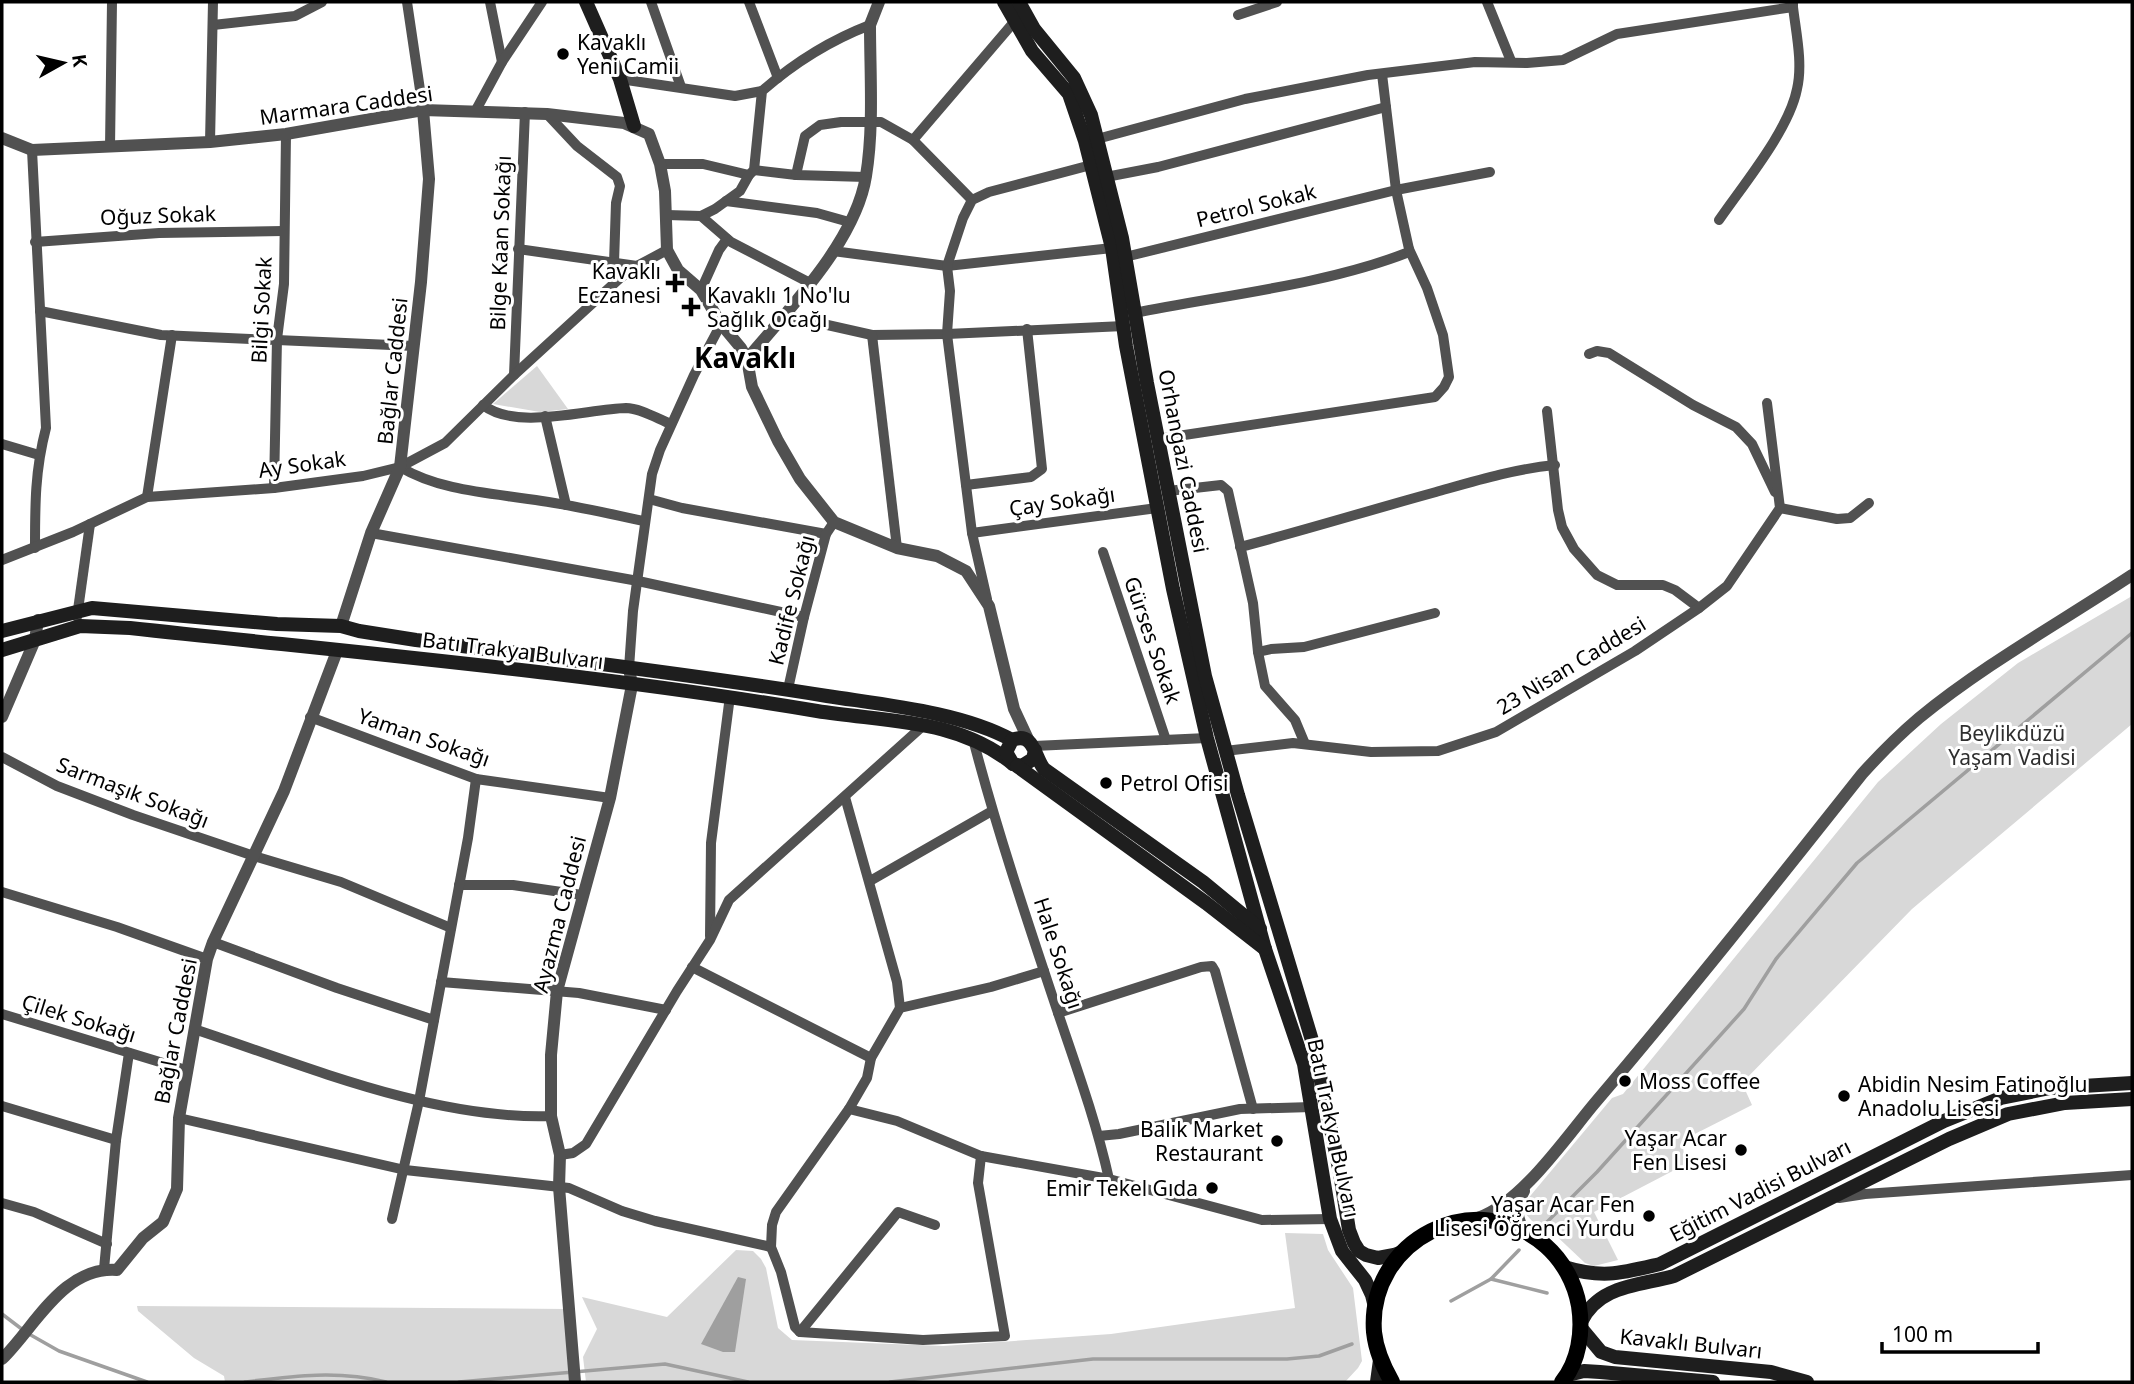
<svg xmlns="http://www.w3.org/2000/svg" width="2134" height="1384" font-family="'Noto Sans',sans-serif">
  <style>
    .green { fill: #d8d8d8 }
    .water { fill: #9f9f9f }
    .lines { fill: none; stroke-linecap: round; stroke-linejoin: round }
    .stream { stroke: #9f9f9f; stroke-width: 3.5 }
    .minor { stroke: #515151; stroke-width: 10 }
    .tertiary { stroke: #515151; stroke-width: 12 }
    .secondary { stroke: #1e1e1e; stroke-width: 14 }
    .primary { stroke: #000; stroke-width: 16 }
    .poi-dot { fill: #000; stroke: #fff; stroke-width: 2.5 }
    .labels { text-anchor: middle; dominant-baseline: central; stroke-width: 6; stroke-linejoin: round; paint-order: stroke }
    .poi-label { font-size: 21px; fill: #000; stroke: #fff; text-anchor: start }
    .street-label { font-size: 21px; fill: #000; stroke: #fff }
    .park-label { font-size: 21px; fill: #2f2f2f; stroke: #fff }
    .district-label { font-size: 28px; font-weight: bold; fill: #000; stroke: #fff }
  </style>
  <rect width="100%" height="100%" fill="#fff"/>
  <!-- green -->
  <g class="green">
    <path d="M537,366L568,409L540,412L493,404Z"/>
    <path d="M2132,596V724L1912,909L1742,1083L1752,1105L1687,1138C1681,1147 1683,1154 1688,1163L1594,1212L1618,1260L1594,1266L1585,1263L1549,1229L1532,1221L1524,1212L1526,1201L1612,1098L1623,1094L1878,782L1941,724L2018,663Z"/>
    <path d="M1285,1233L1323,1234L1328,1250L1353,1288L1362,1361L1358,1368L1345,1382H586L583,1357L597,1329L582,1297L667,1317L736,1250L753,1251L761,1259L766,1268L778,1328L792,1340L943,1346L1111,1334L1295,1308Z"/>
    <path d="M137,1306L567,1309L571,1382H225L224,1376L194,1358L138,1311Z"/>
  </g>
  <!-- water -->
  <path class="water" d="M738,1277L746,1279L735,1352H723L701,1344Z"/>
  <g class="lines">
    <!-- stream -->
    <g class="stream">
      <path d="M1544,1225L1597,1172L1744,1009L1776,959L1857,863L2132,633"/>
      <path d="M1491,1279L1547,1293"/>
      <path d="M1451,1301L1491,1279L1519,1250"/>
      <path d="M2,1314L23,1330"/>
      <path d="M29,1334L59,1351L147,1382"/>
      <path d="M245,1382C293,1376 338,1370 386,1382"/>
      <path d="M459,1382L665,1364L748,1382"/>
      <path d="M890,1382L1093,1359H1287L1319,1356L1352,1344"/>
    </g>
    <!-- minor -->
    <g class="minor">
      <path d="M407,2L423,110"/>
      <path d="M490,2L502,62"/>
      <path d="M651,2L681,87"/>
      <path d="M749,2L778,78"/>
      <path d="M1487,2L1511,61"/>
      <path d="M1238,15L1277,2"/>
      <path d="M213,25L295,16L322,2"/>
      <path d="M1382,74L1396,190L1490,172"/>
      <path d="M620,79L735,96L762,91"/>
      <path d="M476,110L502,62L542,2"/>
      <path d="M547,114L577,146L617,177L620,186L616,203L614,263"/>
      <path d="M1097,139L1245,99L1368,75L1475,62L1527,63L1563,60L1617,34L1793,7V2"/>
      <path d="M913,140L1014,22"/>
      <path d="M210,142L213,2"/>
      <path d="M110,147L112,2"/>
      <path d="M32,150L46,428C35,470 35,505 35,548"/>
      <path d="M660,164H703L749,175"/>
      <path d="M754,170L796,175L866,177"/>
      <path d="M796,175L805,136L820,125L841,122H881L913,140L972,200"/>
      <path d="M1106,177L1158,167L1386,107"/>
      <path d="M726,201L817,213L849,222"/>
      <path d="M667,215L701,216L715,209L740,191L749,175L754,170L762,91C794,63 831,40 870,25"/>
      <path d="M701,216L731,242L810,283"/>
      <path d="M1719,220C1743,185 1789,130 1797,89C1803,63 1796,33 1793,7"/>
      <path d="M35,242L159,233L283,231"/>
      <path d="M518,249L637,266"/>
      <path d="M833,251L947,266L1112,248"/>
      <path d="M1125,257L1396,190L1409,249V252C1325,285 1223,295 1134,313"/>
      <path d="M701,290L719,250L727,239"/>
      <path d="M40,311L161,335L414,346"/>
      <path d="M783,315L872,335L947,334L1124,326"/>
      <path d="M872,335L897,548"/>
      <path d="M1589,354L1597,351L1609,353L1693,405L1736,427L1752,444L1775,492"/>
      <path d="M514,375L525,112"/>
      <path d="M483,405C516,431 587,409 626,408C640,408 658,419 671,424"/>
      <path d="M1547,411L1558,510L1562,527L1574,549L1597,575L1617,585H1663L1675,590L1699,608"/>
      <path d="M545,416L566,505"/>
      <path d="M1158,439L1435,397L1444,387L1449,377L1443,335L1427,288L1409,249"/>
      <path d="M2,444L39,455"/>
      <path d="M400,467C442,492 494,493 542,501C576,506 610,514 644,521"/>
      <path d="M966,485L1031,477L1042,469L1027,329"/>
      <path d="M274,488L277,339L284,284L286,134"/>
      <path d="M1168,491L1221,485L1228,491L1253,603L1258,652L1265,686L1295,720L1305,744"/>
      <path d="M147,497L172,335"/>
      <path d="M649,499L682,508L826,534"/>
      <path d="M1780,508L1837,519L1850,518L1869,503"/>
      <path d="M371,533L638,581L804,617"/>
      <path d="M972,533L1157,508"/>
      <path d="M1240,547C1306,530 1370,510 1436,492C1475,481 1514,469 1555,465"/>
      <path d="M1103,552L1166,740"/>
      <path d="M2,560L73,532L147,497L274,488L363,476L400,467L445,443L514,375L619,279L637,266L667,250"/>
      <path d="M987,599L972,533L947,334L950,291L947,266L963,218L972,200L989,192L1091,165"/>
      <path d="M77,617L90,524"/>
      <path d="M1258,652L1271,649L1304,647L1435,613"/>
      <path d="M629,668L633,611L652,474L660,450L694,375L721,324"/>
      <path d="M788,689L804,617L826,534L834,522"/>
      <path d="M310,717L476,779L610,798"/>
      <path d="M973,739C997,831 1027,920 1057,1010C1076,1066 1096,1121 1109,1179"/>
      <path d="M1034,746L1207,738"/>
      <path d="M1225,751L1293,743L1371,752L1438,751L1496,732L1635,651L1699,608L1727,586L1780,508L1767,403"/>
      <path d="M2,757L57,786L133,815L254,856L341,882L451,928"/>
      <path d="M845,797L897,982L900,1008"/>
      <path d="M870,881L992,811"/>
      <path d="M459,885H513L582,895"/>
      <path d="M2,892L117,927L207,959"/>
      <path d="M710,936L711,843L730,696"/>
      <path d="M213,942L337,988L434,1020"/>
      <path d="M692,967L871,1058"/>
      <path d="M441,982L579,993L666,1010"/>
      <path d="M1058,1013L1201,967L1212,966L1215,971L1253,1109"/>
      <path d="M2,1014L186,1070"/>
      <path d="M194,1029C306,1066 433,1120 551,1116"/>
      <path d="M2,1106L116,1140"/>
      <path d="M849,1109L897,1121L981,1156L1109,1179L1262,1220L1330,1219"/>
      <path d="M179,1118L405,1170L569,1188L622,1211L655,1221L771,1247"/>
      <path d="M1099,1136L1119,1134L1240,1109L1312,1107"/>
      <path d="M560,1155L573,1153L586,1144L677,991L710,940L729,900L925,724"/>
      <path d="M1839,1198L1865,1194L2132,1175"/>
      <path d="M2,1203L34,1212L107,1244"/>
      <path d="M392,1219L419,1101L468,838L476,779"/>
      <path d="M104,1269L116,1140L129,1053"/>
      <path d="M800,1332L795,1327L781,1272L771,1247L772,1225L776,1212L849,1109L867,1078L871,1058L900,1008L991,987L1044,971"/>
      <path d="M800,1332L923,1340L1005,1336L978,1183L981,1156"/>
      <path d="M800,1332L898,1212L935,1225"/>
    </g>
    <!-- tertiary -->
    <g class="tertiary">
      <path d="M2,138L32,150L210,142L286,134L423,110L547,114L624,123L649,134L660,164L665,191L667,250L678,270L701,290L721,324L741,348L747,359L752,387L778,441L800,479L834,522L897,548L937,556L966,571L989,606L1014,709L1028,739"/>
      <path d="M747,359C788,310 856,241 866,176C874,128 870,73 870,25L879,2"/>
      <path d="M341,626L371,533L400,467L421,282L429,179L423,110"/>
      <path d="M2,717L35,640L38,620"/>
      <path d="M1478,1218C1521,1203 1564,1140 1594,1104C1686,996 1774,885 1862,774C1880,754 1899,735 1919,718C1985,664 2061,622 2132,575"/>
      <path d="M1524,1231C1516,1217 1515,1205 1524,1191"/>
      <path d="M2,1359C35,1327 63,1266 117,1270L143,1238L163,1222L177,1189L179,1118L207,959L213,942L284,791L337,651"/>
      <path d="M575,1382L559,1187L560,1155L551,1116V1055L557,991L610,798L632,685L629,668"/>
    </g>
    <!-- secondary -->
    <g class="secondary">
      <path d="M586,2L620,79L634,126"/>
      <path d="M1004,2L1032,51L1069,94L1085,141L1112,248L1126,346L1173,589L1207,738L1265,949L1304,1064L1330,1219L1342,1251L1365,1280L1372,1295L1375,1307"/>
      <path d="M1019,2L1034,29L1074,78L1091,115L1122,238L1147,383L1205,676L1238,795L1314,1047L1340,1173L1349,1230L1354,1243L1359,1251L1366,1255L1378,1258L1394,1255L1402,1252"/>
      <path d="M2,631L92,608L277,624L341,626L359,631L416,640C553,658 691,674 827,696C885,705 961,712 1012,740"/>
      <path d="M2,650L80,626L130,628C359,653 590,673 817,711C885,722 957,718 1013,764"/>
      <path d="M1035,750L1033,759L1022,766L1013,764L1006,752L1012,740C1034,731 1034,756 1044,769L1203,882L1260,929"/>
      <path d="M1017,766L1206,903L1265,949"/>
      <path d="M1564,1267C1603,1279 1622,1273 1660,1264L1944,1121L2001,1098L2050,1088L2132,1083"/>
      <path d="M1581,1322C1599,1285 1638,1286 1674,1276L1949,1139L2008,1114L2065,1103L2132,1099"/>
      <path d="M1581,1328L1601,1352L1615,1357L1771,1372L1807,1382"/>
      <path d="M1568,1375L1584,1371L1600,1372L1713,1382"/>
      <path d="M1377,1382L1380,1360"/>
    </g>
    <!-- primary -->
    <path class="primary" d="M1392,1382C1383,1366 1376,1351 1374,1332C1367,1240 1476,1184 1546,1246C1563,1261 1575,1283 1579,1306C1583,1332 1579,1361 1562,1382"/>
  </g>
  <!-- markers -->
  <g class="poi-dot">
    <circle cx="563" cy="54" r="7"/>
    <path d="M671.5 272.5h7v7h7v7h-7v7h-7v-7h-7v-7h7z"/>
    <path d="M687.5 296.5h7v7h7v7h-7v7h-7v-7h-7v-7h7z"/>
    <circle cx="1106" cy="783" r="7"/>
    <circle cx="1625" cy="1081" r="7"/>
    <circle cx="1844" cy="1096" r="7"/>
    <circle cx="1277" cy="1141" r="7"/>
    <circle cx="1741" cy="1150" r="7"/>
    <circle cx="1212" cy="1188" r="7"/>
    <circle cx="1649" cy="1216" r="7"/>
  </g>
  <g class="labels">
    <!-- poi labels -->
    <g class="poi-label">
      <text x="577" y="42">Kavaklı<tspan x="577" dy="24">Yeni Camii</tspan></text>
      <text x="661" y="271" text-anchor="end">Kavaklı<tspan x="661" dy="24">Eczanesi</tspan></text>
      <text x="707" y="295">Kavaklı 1 No'lu<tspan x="707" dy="24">Sağlık Ocağı</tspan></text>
      <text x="1120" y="783">Petrol Ofisi</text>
      <text x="1639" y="1081">Moss Coffee</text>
      <text x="1858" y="1084">Abidin Nesim Fatinoğlu<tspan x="1858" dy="24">Anadolu Lisesi</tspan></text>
      <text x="1263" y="1129" text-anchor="end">Balık Market<tspan x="1263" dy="24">Restaurant</tspan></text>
      <text x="1727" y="1138" text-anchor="end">Yaşar Acar<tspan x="1727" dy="24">Fen Lisesi</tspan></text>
      <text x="1198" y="1188" text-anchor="end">Emir Tekel Gıda</text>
      <text x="1635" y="1204" text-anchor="end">Yaşar Acar Fen<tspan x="1635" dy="24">Lisesi Öğrenci Yurdu</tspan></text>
    </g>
    <!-- street labels -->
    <g class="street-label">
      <text transform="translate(346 105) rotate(-8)">Marmara Caddesi</text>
      <text transform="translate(1256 205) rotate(-14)">Petrol Sokak</text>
      <text transform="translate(158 215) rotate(-2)">Oğuz Sokak</text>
      <text transform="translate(500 243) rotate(-88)">Bilge Kaan Sokağı</text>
      <text transform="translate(261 310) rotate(-87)">Bilgi Sokak</text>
      <text transform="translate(392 371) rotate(-84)">Bağlar Caddesi</text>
      <text transform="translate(1184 461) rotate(79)">Orhangazi Caddesi</text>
      <text transform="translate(302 464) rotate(-8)">Ay Sokak</text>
      <text transform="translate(1062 501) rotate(-8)">Çay Sokağı</text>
      <text transform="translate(791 600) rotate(-76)">Kadife Sokağı</text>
      <text transform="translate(1153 640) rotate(71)">Gürses Sokak</text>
      <text transform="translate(513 650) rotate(7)">Batı Trakya Bulvarı</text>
      <text transform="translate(1571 665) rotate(-31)">23 Nisan Caddesi</text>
      <text transform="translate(424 737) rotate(19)">Yaman Sokağı</text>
      <text transform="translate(133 792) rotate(21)">Sarmaşık Sokağı</text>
      <text transform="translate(559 914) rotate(-76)">Ayazma Caddesi</text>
      <text transform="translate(1059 953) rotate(72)">Hale Sokağı</text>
      <text transform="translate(79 1018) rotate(17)">Çilek Sokağı</text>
      <text transform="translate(175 1031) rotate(-79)">Bağlar Caddesi</text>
      <text transform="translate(1334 1128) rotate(78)">Batı Trakya Bulvarı</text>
      <text transform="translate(1760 1190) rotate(-27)">Eğitim Vadisi Bulvarı</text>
      <text transform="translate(1691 1343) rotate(6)">Kavaklı Bulvarı</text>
    </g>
    <!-- park labels -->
    <g class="park-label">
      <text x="2012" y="733">Beylikdüzü<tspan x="2012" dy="24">Yaşam Vadisi</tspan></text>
    </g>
    <!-- district labels -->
    <g class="district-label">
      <text x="745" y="357">Kavaklı</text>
    </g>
  </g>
  <!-- border -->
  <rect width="2134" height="1384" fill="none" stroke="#000000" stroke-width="7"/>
  <!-- north arrow -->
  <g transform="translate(63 63) rotate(82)" stroke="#ffffff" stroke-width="5" paint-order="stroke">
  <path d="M0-5L12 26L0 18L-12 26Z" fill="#000000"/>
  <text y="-10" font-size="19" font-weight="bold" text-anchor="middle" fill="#000000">K</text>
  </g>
  <!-- scale -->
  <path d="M1882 1342v10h156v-10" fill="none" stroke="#000000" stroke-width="3.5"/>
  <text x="1892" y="1342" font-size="21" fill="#000000" stroke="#ffffff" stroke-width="5" paint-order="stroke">100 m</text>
</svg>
